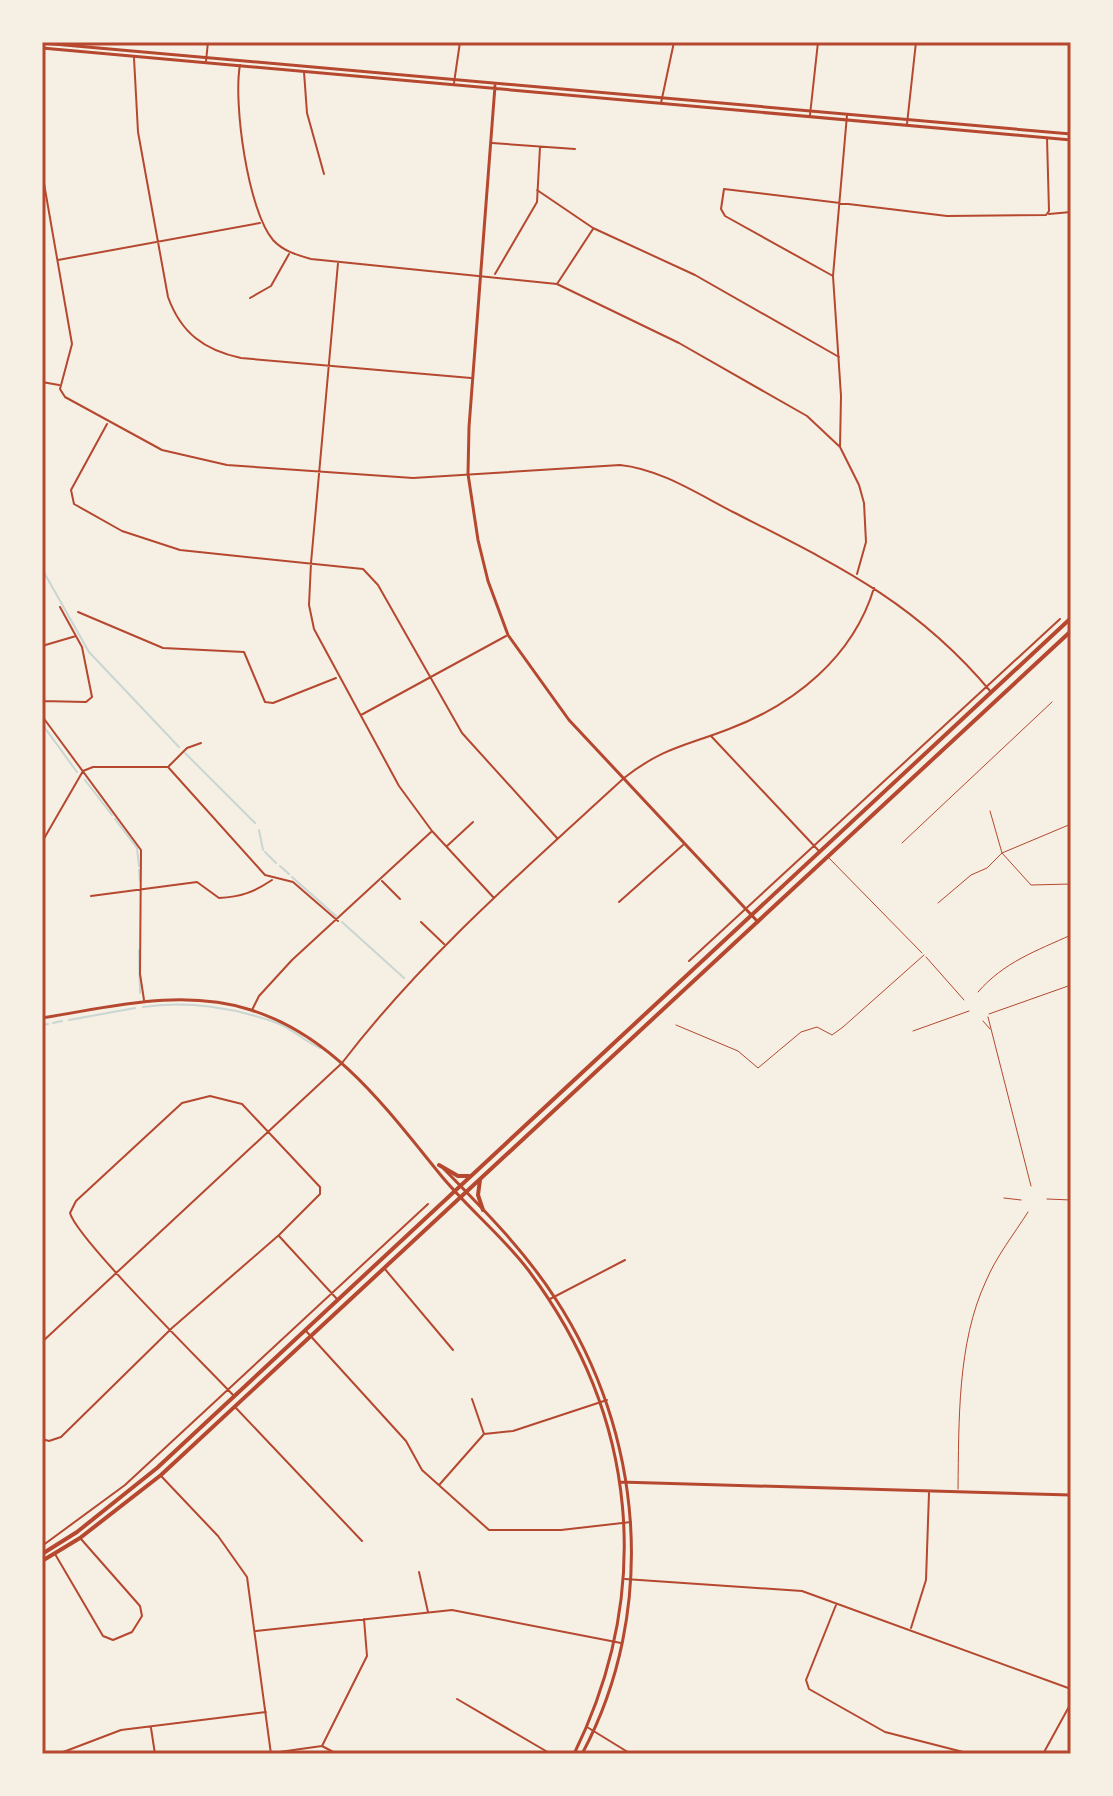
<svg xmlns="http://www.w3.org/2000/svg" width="1113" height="1796" font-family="'Sofia Sans Condensed',sans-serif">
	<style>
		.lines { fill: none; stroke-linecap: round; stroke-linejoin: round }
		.stream { stroke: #c9d6d2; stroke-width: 2 }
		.service { stroke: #b5482f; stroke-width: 1 }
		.minor { stroke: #b5482f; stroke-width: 2 }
		.secondary { stroke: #b5482f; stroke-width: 3 }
		.primary { stroke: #b5482f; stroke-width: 4 }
		.neatline { fill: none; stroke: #b5482f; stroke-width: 3 }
	</style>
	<rect width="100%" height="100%" fill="#f6efe4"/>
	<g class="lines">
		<path class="stream" d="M 42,569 L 89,652 L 179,747
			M 42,724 L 77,772
			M 185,753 L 255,823
			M 85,780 L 112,815
			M 115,819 L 137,848 L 139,866
			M 259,830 L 263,850
			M 265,852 L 276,863
			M 280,866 L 289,874
			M 139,870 L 140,881
			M 292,877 L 336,916
			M 342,922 L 404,978
			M 139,950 L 140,993
			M 143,1007 C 187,1000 236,1008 277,1023 C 293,1029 305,1042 320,1048
			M 69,1020 L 135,1008
			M 53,1023 L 62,1021
			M 42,1025 L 48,1024"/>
		<path class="service" d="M 990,811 L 1002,853 L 1031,885 L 1071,884
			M 902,843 L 1052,702
			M 828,857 L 922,953
			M 938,903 L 971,875 L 987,868 L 1002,853 L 1071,824
			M 926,957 L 964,1000
			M 978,992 C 1004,962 1036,951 1071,935
			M 989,1014 L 1071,985
			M 988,1017 L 1031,1186
			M 983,1021 L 990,1029
			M 676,1025 L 738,1051 L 758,1068 L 801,1032 L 817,1027 L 832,1035 L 843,1027 L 924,955
			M 913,1031 L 969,1011
			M 1004,1198 L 1021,1200
			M 1047,1199 L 1071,1200
			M 958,1489 C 959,1422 957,1343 986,1281 C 996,1257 1014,1234 1028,1212"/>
		<path class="minor" d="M 134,58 L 138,132 L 168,297 C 181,333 204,350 241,358 L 471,378
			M 206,61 L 208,42
			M 240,65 C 233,103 248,211 273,240 C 283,251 297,255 311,259 L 557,284 L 679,343 L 807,416 L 840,447 L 859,485 L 864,503 L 866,542 L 857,574
			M 304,72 L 307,113 L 324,174
			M 454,83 L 460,42
			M 661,103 L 674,42
			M 810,115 L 818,42
			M 907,124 L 916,42
			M 492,143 L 575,149
			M 42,172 L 72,344 L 60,389 L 65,397 L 162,450 L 227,465 L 413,478 L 620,465 C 660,469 698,494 733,512 C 835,564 915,601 991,692
			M 537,190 L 593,228 L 695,275 L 839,357
			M 1049,214 L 1071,212
			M 58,260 L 260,223
			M 338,263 L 311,563 L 309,605 L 314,629 L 399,786 L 432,831 L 494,898
			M 495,274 L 537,202 L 540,147
			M 833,276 L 725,216 L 721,209 L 724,189 L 947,216 L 1046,215 L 1049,211 L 1047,138
			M 557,284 L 593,229
			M 250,298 L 271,286 L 289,254
			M 42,382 L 59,385
			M 107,424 L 71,490 L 74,504 L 122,531 L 180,550 L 363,569 L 378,585 L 462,733 L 557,838
			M 840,447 L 841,396 L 833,276 L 847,115
			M 78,612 L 163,648 L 244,652 L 265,702 L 273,703 L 336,678
			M 42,646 L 76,636
			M 42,688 L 42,715
			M 42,701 L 86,702 L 92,697 L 82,647 L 60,607
			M 361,715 L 506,636
			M 42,716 L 141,850 L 140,974 L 144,1000
			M 711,736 L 819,851
			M 169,766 L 187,748 L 201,743
			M 42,842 L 83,771 L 93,767 L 168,767 L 265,875 L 293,882 L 338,921
			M 447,846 L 473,822
			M 382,881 L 400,899
			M 91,896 L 197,882 L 219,898 C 241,897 254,892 272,880
			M 619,902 L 683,845
			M 421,922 L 444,944
			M 689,961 L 1060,619
			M 252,1010 L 259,996 L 292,960 L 431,832
			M 279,1236 L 337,1299
			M 384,1268 L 453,1350
			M 550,1299 L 625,1260
			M 306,1331 L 406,1441 L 422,1470 L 489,1530 L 561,1530 L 631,1522
			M 42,1342 L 342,1063 C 423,957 525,869 624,778 C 662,748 685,746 729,729 C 795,704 853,657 874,588
			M 472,1399 L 484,1434
			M 235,1407 L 362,1541
			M 42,1439 L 49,1441 L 61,1437 L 172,1328 L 279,1235 L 320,1194 L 320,1187 L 242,1104 L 210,1096 L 182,1103 L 76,1201 L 70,1213 C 77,1239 206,1366 234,1396
			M 162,1477 L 218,1536 L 247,1577 L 271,1754
			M 440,1484 L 484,1434 L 513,1431 L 607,1400
			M 42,1546 L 125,1485 L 428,1204
			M 55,1554 L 103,1636 L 113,1640 L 132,1632 L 142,1616 L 140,1606 L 81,1539
			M 419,1572 L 428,1612
			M 625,1579 L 802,1591 L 1071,1689
			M 836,1605 L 806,1680 L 809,1689 L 885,1732 L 971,1754
			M 911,1628 L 926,1580 L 929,1493
			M 256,1631 L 452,1610 L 621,1643
			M 457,1699 L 551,1754
			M 587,1727 L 631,1754
			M 151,1728 L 155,1754
			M 322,1746 L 367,1656 L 364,1619
			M 272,1753 L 322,1746 L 337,1754
			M 58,1754 L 121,1730 L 266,1712
			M 1043,1754 L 1071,1703"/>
		<path class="secondary" d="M 42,43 L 1071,134
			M 42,48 L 1071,140
			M 495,86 L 469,427 L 468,474 L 478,540 L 488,581 L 508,635 L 569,720 L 758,922
			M 42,1018 C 111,1007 182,988 251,1010 C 334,1036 386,1108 439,1173 C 467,1208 502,1235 529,1271 C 638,1417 654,1590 574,1754
			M 444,1169 C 484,1210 524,1250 555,1298 C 643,1432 659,1610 582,1754
			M 620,1482 L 1071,1495"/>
		<path class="primary" d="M 439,1165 L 458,1176 L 469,1176
			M 480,1180 L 478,1195 L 483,1210
			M 42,1554 L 77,1532 L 157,1468 L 1071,618
			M 42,1561 L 80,1538 L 161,1475 L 1071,631"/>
	</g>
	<rect width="1113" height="1796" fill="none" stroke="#f6efe4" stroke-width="88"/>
	<rect x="44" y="44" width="1025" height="1708" class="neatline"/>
</svg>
